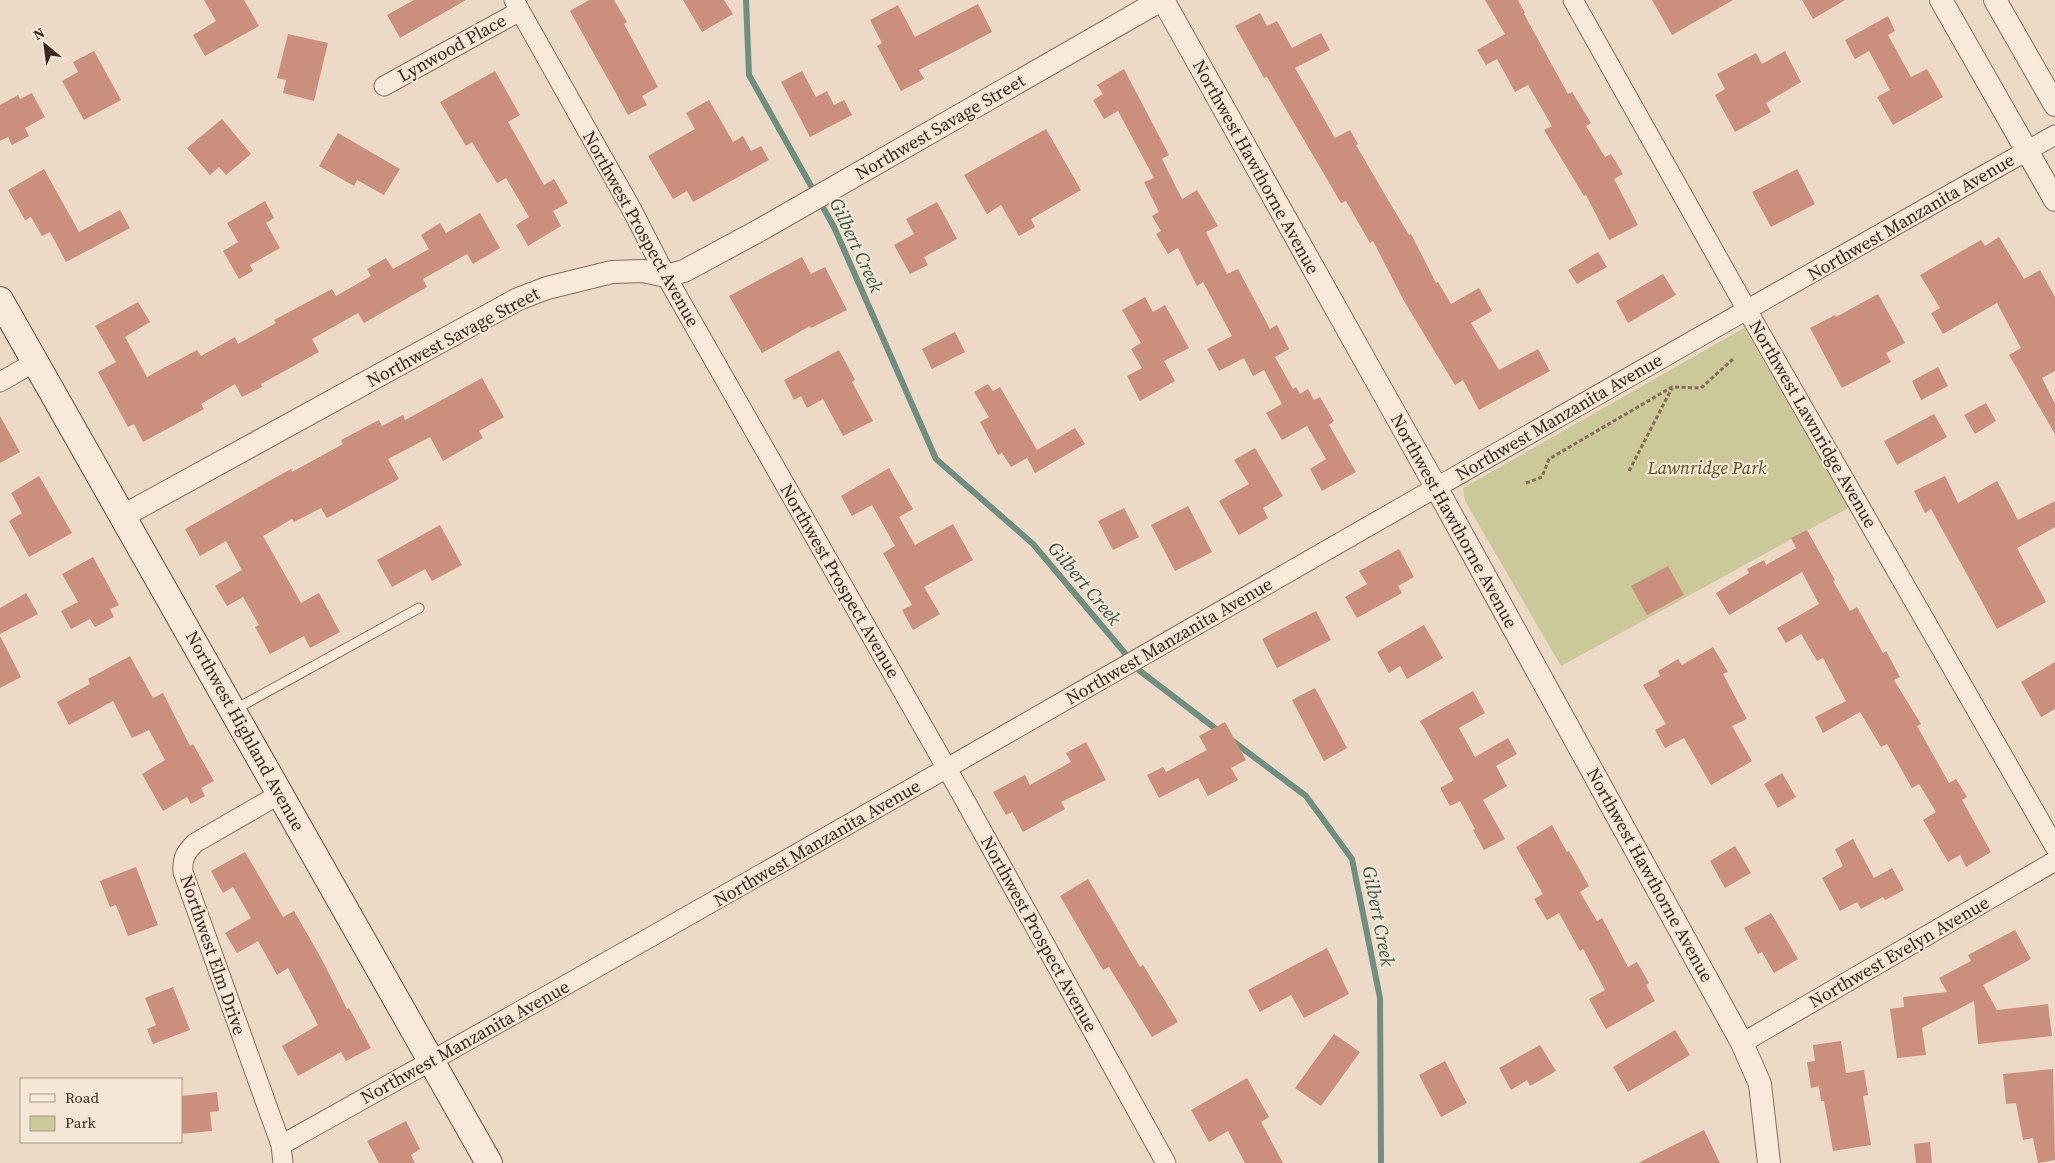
<svg xmlns="http://www.w3.org/2000/svg" width="2055" height="1163" font-family="'Source Serif 4',serif">
	<style>
		.green { fill: #cbc89a }
		.lines { fill: none; stroke-linecap: round; stroke-linejoin: round }
		.stream { stroke: #6e8f81; stroke-width: 6 }
		.building { fill: #ca8f7d }
		.service-casing { stroke: #886b5c; stroke-width: 11 }
		.minor-casing { stroke: #886b5c; stroke-width: 21 }
		.tertiary-casing { stroke: #886b5c; stroke-width: 24 }
		.secondary-casing { stroke: #6a4d3f; stroke-width: 28 }
		.path { stroke: #886b5c; stroke-width: 3; stroke-dasharray: 4 2.5; stroke-linecap: butt }
		.service { stroke: #f8e9d9; stroke-width: 9 }
		.minor { stroke: #f8e9d9; stroke-width: 19 }
		.tertiary { stroke: #f8e9d9; stroke-width: 22 }
		.secondary { stroke: #f8e9d9; stroke-width: 26 }
		.labels { text-anchor: middle; stroke-width: 4.5; stroke-linejoin: round; paint-order: stroke }
		.street-label { font-size: 18px; fill: #39271f; stroke: #f5e6d5 }
		.park-label { font-size: 18px; font-style: italic; fill: #515426; stroke: #f5e6d5 }
		.water-label { font-size: 19px; font-style: italic; fill: #2f584e; stroke: #f5e6d5 }
	</style>
	<rect width="100%" height="100%" fill="#eddac6"/>
	<path class="green" d="M 1744,328 L 1850,507 L 1561,666 L 1465,501 L 1463,488 Z"/>
	<g class="lines">
		<path class="stream" d="M 746,0 L 749,75 L 834,227 L 936,459 L 1033,544 L 1140,671 L 1220,732
			M 1230,739 L 1306,796 L 1352,859 L 1380,998 L 1381,1163"/>
	</g>
	<path class="building" d="M 204,0 L 244,0 L 259,26 L 205,56 L 193,35 L 216,21 Z
		M 414,0 L 466,0 L 400,38 L 387,15 Z
		M 589,0 L 614,0 L 627,22 L 624,24 L 658,87 L 642,96 L 647,105 L 628,115 L 570,11 Z
		M 683,0 L 724,0 L 733,14 L 702,32 Z
		M 1485,0 L 1518,0 L 1525,13 L 1524,14 L 1568,94 L 1572,92 L 1591,123 L 1586,126 L 1605,157 L 1611,154 L 1623,174 L 1614,179 L 1638,225 L 1609,240 L 1586,195 L 1584,196 L 1544,130 L 1552,126 L 1528,85 L 1515,92 L 1497,59 L 1486,65 L 1477,50 L 1505,34 Z
		M 1652,0 L 1733,0 L 1672,35 Z
		M 1802,0 L 1845,0 L 1813,19 Z
		M 978,4 L 992,32 L 919,70 L 924,79 L 901,91 L 877,46 L 882,43 L 870,20 L 898,5 L 915,37 Z
		M 1260,13 L 1267,26 L 1277,21 L 1292,48 L 1321,33 L 1330,50 L 1295,68 L 1335,138 L 1350,130 L 1358,144 L 1356,145 L 1384,193 L 1409,235 L 1411,234 L 1436,283 L 1438,282 L 1451,304 L 1479,288 L 1492,311 L 1471,323 L 1499,370 L 1538,349 L 1550,371 L 1479,410 L 1463,380 L 1455,385 L 1404,301 L 1373,241 L 1370,243 L 1346,201 L 1341,203 L 1267,77 L 1264,78 L 1235,26 Z
		M 1888,16 L 1895,31 L 1888,35 L 1911,77 L 1927,69 L 1943,97 L 1893,125 L 1877,97 L 1890,90 L 1869,51 L 1855,59 L 1845,40 Z
		M 288,34 L 328,43 L 314,101 L 283,93 L 286,80 L 277,78 Z
		M 94,51 L 121,100 L 84,120 L 62,81 L 78,72 L 73,62 Z
		M 1785,51 L 1801,82 L 1766,103 L 1771,112 L 1735,132 L 1715,95 L 1725,89 L 1717,74 L 1756,53 L 1762,64 Z
		M 1124,69 L 1169,155 L 1162,159 L 1182,199 L 1197,190 L 1218,226 L 1206,232 L 1227,274 L 1238,269 L 1270,329 L 1277,325 L 1289,349 L 1275,357 L 1293,389 L 1296,387 L 1300,394 L 1308,389 L 1314,400 L 1320,397 L 1334,421 L 1329,425 L 1356,472 L 1322,491 L 1310,469 L 1326,459 L 1307,426 L 1282,440 L 1266,413 L 1282,404 L 1264,370 L 1253,376 L 1244,358 L 1219,371 L 1207,349 L 1232,336 L 1203,282 L 1197,286 L 1178,248 L 1168,254 L 1156,234 L 1161,231 L 1152,216 L 1159,212 L 1144,182 L 1154,178 L 1118,111 L 1104,119 L 1093,100 L 1103,94 L 1097,85 Z
		M 495,71 L 520,115 L 508,122 L 544,185 L 554,179 L 568,203 L 553,211 L 561,226 L 528,246 L 516,225 L 529,217 L 506,178 L 497,183 L 472,142 L 466,146 L 440,102 Z
		M 802,71 L 816,97 L 827,91 L 834,105 L 844,100 L 852,115 L 810,137 L 781,82 Z
		M 32,93 L 45,117 L 25,128 L 29,136 L 12,145 L 8,137 L 0,141 L 0,105 L 18,95 L 20,99 Z
		M 709,100 L 733,142 L 743,136 L 751,151 L 761,146 L 769,160 L 693,202 L 687,191 L 673,199 L 648,156 L 695,129 L 686,113 Z
		M 222,119 L 251,154 L 226,175 L 219,167 L 210,175 L 187,148 Z
		M 1046,129 L 1081,190 L 1031,219 L 1035,227 L 1019,236 L 1001,205 L 987,214 L 964,175 Z
		M 338,133 L 400,169 L 384,195 L 357,180 L 354,186 L 319,166 Z
		M 44,169 L 79,232 L 120,210 L 130,228 L 66,262 L 50,232 L 42,236 L 31,217 L 25,220 L 8,190 Z
		M 1797,169 L 1815,204 L 1771,227 L 1752,192 Z
		M 265,201 L 274,218 L 266,223 L 280,248 L 250,265 L 253,271 L 239,279 L 223,251 L 238,242 L 227,223 Z
		M 937,202 L 957,239 L 924,257 L 928,265 L 910,274 L 894,245 L 914,234 L 906,219 Z
		M 480,213 L 500,248 L 473,264 L 467,254 L 423,279 L 427,287 L 364,323 L 358,313 L 312,339 L 319,352 L 261,384 L 262,387 L 242,397 L 235,384 L 201,404 L 204,409 L 143,442 L 134,424 L 128,427 L 98,372 L 116,362 L 95,326 L 138,302 L 150,322 L 125,337 L 147,377 L 197,350 L 201,356 L 235,337 L 238,344 L 276,323 L 274,320 L 332,289 L 336,296 L 371,276 L 367,269 L 386,258 L 393,269 L 429,249 L 421,235 L 440,223 L 446,233 Z
		M 1999,237 L 2024,279 L 2040,270 L 2055,297 L 2055,371 L 2042,378 L 2055,404 L 2055,434 L 2009,355 L 2021,348 L 1997,303 L 1943,334 L 1931,313 L 1940,308 L 1920,275 L 1981,240 L 1985,246 Z
		M 1598,252 L 1607,267 L 1577,284 L 1568,270 Z
		M 802,257 L 811,274 L 825,267 L 847,310 L 811,328 L 810,326 L 762,353 L 729,296 Z
		M 1663,274 L 1676,295 L 1628,323 L 1616,301 Z
		M 1878,294 L 1905,343 L 1886,353 L 1891,362 L 1842,388 L 1810,328 L 1835,315 L 1836,317 Z
		M 1145,297 L 1153,312 L 1165,305 L 1189,348 L 1164,361 L 1175,381 L 1140,401 L 1127,376 L 1142,368 L 1131,349 L 1141,343 L 1122,310 Z
		M 955,332 L 965,352 L 932,369 L 922,349 Z
		M 839,350 L 855,380 L 852,382 L 873,421 L 843,436 L 823,399 L 807,408 L 801,396 L 794,400 L 784,380 Z
		M 1938,367 L 1948,386 L 1921,400 L 1912,381 Z
		M 482,378 L 504,417 L 479,431 L 483,438 L 443,461 L 430,437 L 388,459 L 399,479 L 327,518 L 321,508 L 294,522 L 292,519 L 263,536 L 301,603 L 319,593 L 340,632 L 310,648 L 304,636 L 270,654 L 255,627 L 259,625 L 243,597 L 227,606 L 215,586 L 242,570 L 226,541 L 200,556 L 185,529 L 271,480 L 291,469 L 292,472 L 343,444 L 341,440 L 379,420 L 382,426 L 403,415 L 405,420 Z
		M 988,384 L 993,391 L 1000,387 L 1037,450 L 1075,428 L 1085,444 L 1035,473 L 1027,458 L 1011,467 L 1002,453 L 998,455 L 980,422 L 989,417 L 974,392 Z
		M 1986,403 L 1996,421 L 1975,434 L 1964,415 Z
		M 1934,414 L 1947,437 L 1897,465 L 1884,441 Z
		M 0,416 L 20,452 L 0,463 Z
		M 1255,448 L 1283,496 L 1263,508 L 1268,518 L 1239,535 L 1219,501 L 1249,484 L 1234,460 Z
		M 889,468 L 913,509 L 899,517 L 915,545 L 953,524 L 973,560 L 924,587 L 940,614 L 913,630 L 902,610 L 912,605 L 883,553 L 895,546 L 872,505 L 852,516 L 841,496 Z
		M 39,476 L 72,533 L 29,557 L 9,521 L 22,513 L 11,493 Z
		M 1945,476 L 1958,503 L 1997,481 L 2018,520 L 2055,501 L 2055,527 L 2017,548 L 2046,602 L 1997,629 L 1931,509 L 1925,513 L 1914,491 Z
		M 1188,506 L 1212,552 L 1175,571 L 1151,525 Z
		M 1124,508 L 1139,537 L 1113,550 L 1098,521 Z
		M 440,525 L 462,565 L 432,581 L 425,569 L 392,587 L 377,560 Z
		M 1807,530 L 1835,580 L 1833,581 L 1850,611 L 1857,607 L 1883,653 L 1886,651 L 1900,677 L 1894,680 L 1921,724 L 1917,726 L 1949,783 L 1956,779 L 1967,797 L 1962,800 L 1991,852 L 1966,867 L 1960,855 L 1948,862 L 1923,820 L 1936,812 L 1919,784 L 1912,788 L 1887,744 L 1881,747 L 1860,712 L 1823,733 L 1815,717 L 1846,701 L 1823,658 L 1817,661 L 1801,634 L 1786,643 L 1777,628 L 1819,604 L 1802,572 L 1729,615 L 1716,593 L 1749,573 L 1747,569 L 1764,560 L 1766,565 L 1796,548 L 1791,538 Z
		M 1399,549 L 1414,577 L 1398,586 L 1402,593 L 1357,618 L 1345,597 L 1367,584 L 1359,571 Z
		M 93,557 L 119,605 L 110,609 L 114,617 L 95,627 L 90,619 L 71,629 L 61,611 L 78,602 L 62,574 Z
		M 1668,566 L 1684,595 L 1647,615 L 1631,586 Z
		M 26,593 L 38,614 L 0,634 L 0,608 Z
		M 1316,611 L 1331,640 L 1277,668 L 1262,639 Z
		M 1424,625 L 1443,658 L 1407,679 L 1400,666 L 1389,673 L 1377,652 Z
		M 0,636 L 21,677 L 0,688 Z
		M 1713,647 L 1728,672 L 1723,674 L 1747,719 L 1732,726 L 1752,761 L 1711,785 L 1684,738 L 1665,748 L 1655,730 L 1666,724 L 1643,685 L 1660,676 L 1658,671 L 1678,659 L 1682,665 Z
		M 130,656 L 153,698 L 163,693 L 190,746 L 193,744 L 214,781 L 201,788 L 205,796 L 191,804 L 187,797 L 163,811 L 142,774 L 165,760 L 149,730 L 132,738 L 113,701 L 69,725 L 57,702 L 90,684 L 88,679 Z
		M 2055,662 L 2055,709 L 2041,717 L 2021,682 Z
		M 1315,688 L 1347,748 L 1324,761 L 1292,700 Z
		M 1473,691 L 1485,713 L 1459,728 L 1475,757 L 1508,738 L 1517,754 L 1496,766 L 1507,786 L 1483,800 L 1505,839 L 1484,850 L 1473,830 L 1475,829 L 1460,801 L 1450,806 L 1440,788 L 1454,780 L 1420,721 Z
		M 1225,722 L 1246,760 L 1231,768 L 1238,780 L 1208,796 L 1198,778 L 1159,798 L 1147,775 L 1163,767 L 1166,772 L 1207,750 L 1199,736 Z
		M 1086,742 L 1106,780 L 1061,802 L 1065,809 L 1023,832 L 1012,812 L 1006,815 L 993,792 L 1025,775 L 1030,785 L 1071,762 L 1066,753 Z
		M 1782,773 L 1796,797 L 1778,808 L 1764,784 Z
		M 1552,825 L 1567,852 L 1569,851 L 1589,886 L 1580,892 L 1597,921 L 1602,918 L 1628,967 L 1637,962 L 1649,983 L 1646,985 L 1655,1001 L 1606,1029 L 1589,999 L 1605,990 L 1583,949 L 1580,951 L 1559,913 L 1547,920 L 1534,899 L 1543,894 L 1516,847 Z
		M 1853,839 L 1874,878 L 1892,868 L 1904,890 L 1885,900 L 1883,897 L 1861,909 L 1857,902 L 1840,911 L 1822,878 L 1843,866 L 1835,849 Z
		M 1735,846 L 1751,873 L 1725,888 L 1710,861 Z
		M 245,852 L 283,917 L 294,911 L 320,956 L 347,1009 L 349,1008 L 371,1048 L 346,1061 L 341,1052 L 298,1076 L 282,1046 L 318,1025 L 288,968 L 277,975 L 258,941 L 237,953 L 225,933 L 251,918 L 233,887 L 223,893 L 211,871 Z
		M 136,867 L 158,925 L 128,936 L 116,905 L 110,907 L 100,881 Z
		M 1088,879 L 1140,967 L 1143,965 L 1178,1022 L 1152,1037 L 1109,967 L 1103,970 L 1060,896 Z
		M 1771,913 L 1798,959 L 1774,973 L 1762,952 L 1758,954 L 1744,928 Z
		M 2015,930 L 2031,959 L 1983,985 L 1997,1010 L 2048,1004 L 2052,1036 L 1978,1044 L 1974,1001 L 1922,1028 L 1926,1055 L 1897,1058 L 1890,1009 L 1904,1007 L 1903,997 L 1947,992 L 1939,978 L 1971,961 L 1968,955 Z
		M 1327,948 L 1349,994 L 1304,1018 L 1291,995 L 1260,1012 L 1248,990 Z
		M 173,987 L 190,1030 L 153,1044 L 147,1029 L 156,1025 L 145,998 Z
		M 1675,1030 L 1690,1055 L 1628,1092 L 1613,1067 Z
		M 1334,1034 L 1360,1052 L 1321,1106 L 1295,1088 Z
		M 1841,1041 L 1846,1073 L 1864,1070 L 1868,1095 L 1863,1096 L 1871,1145 L 1833,1151 L 1824,1101 L 1821,1101 L 1819,1086 L 1811,1088 L 1807,1062 L 1815,1061 L 1813,1045 Z
		M 1540,1045 L 1556,1071 L 1530,1086 L 1527,1080 L 1511,1090 L 1499,1068 Z
		M 1445,1061 L 1467,1103 L 1441,1117 L 1419,1075 Z
		M 2053,1069 L 2055,1160 L 2038,1163 L 2033,1138 L 2023,1140 L 2016,1103 L 2006,1104 L 2003,1074 Z
		M 1247,1078 L 1269,1117 L 1261,1122 L 1283,1163 L 1245,1163 L 1228,1131 L 1209,1142 L 1191,1110 Z
		M 217,1092 L 219,1111 L 210,1112 L 212,1131 L 181,1134 L 181,1096 Z
		M 406,1121 L 420,1149 L 411,1155 L 415,1163 L 379,1163 L 367,1141 Z
		M 1704,1130 L 1720,1163 L 1638,1163 Z
		M 1930,1142 L 1932,1163 L 1916,1163 L 1914,1144 Z"/>
	<g class="lines">
		<defs>
			<path id="service" d="M 234,710 L 419,608"/>
			<path id="minor" d="M 514,0 L 632,210 L 666,276 L 962,795 L 1166,1163
				M 1573,0 L 1747,310 L 2055,847
				M 384,86 L 520,11
				M 0,382 L 35,362
				M 280,794 L 195,843 C 186,852 182,858 183,872 L 281,1145 L 283,1163
				M 1742,1043 L 2055,861
				M 281,1145 C 875,814 1462,469 2055,135"/>
			<path id="tertiary" d="M 1163,0 L 1436,487 L 1742,1043 L 1760,1084 L 1769,1163
				M 1941,0 L 2055,200
				M 1995,0 L 2055,105
				M 123,516 L 518,299 L 547,288 L 612,272 L 643,271 L 666,276 L 684,271 L 760,230 L 1161,0"/>
			<path id="secondary" d="M 0,300 L 489,1163"/>
		</defs>
		<use href="#service" class="service-casing"/>
		<use href="#minor" class="minor-casing"/>
		<use href="#tertiary" class="tertiary-casing"/>
		<use href="#secondary" class="secondary-casing"/>
		<path class="path" d="M 1629,471 L 1672,388
			M 1526,483 L 1542,477 L 1549,459 L 1672,387 L 1701,388 L 1733,359"/>
		<use href="#service" class="service"/>
		<use href="#minor" class="minor"/>
		<use href="#tertiary" class="tertiary"/>
		<use href="#secondary" class="secondary"/>
	</g>
	<g class="labels">
		<g class="street-label">
			<text transform="translate(452 48) rotate(-29)" y="6">Lynwood Place</text>
			<text transform="translate(940 127) rotate(-30)" y="6">Northwest Savage Street</text>
			<text transform="translate(1256 167) rotate(61)" y="6">Northwest Hawthorne Avenue</text>
			<text transform="translate(1911 217) rotate(-30)" y="6">Northwest Manzanita Avenue</text>
			<text transform="translate(641 229) rotate(61)" y="6">Northwest Prospect Avenue</text>
			<text transform="translate(453 337) rotate(-28)" y="6">Northwest Savage Street</text>
			<text transform="translate(1559 417) rotate(-30)" y="6">Northwest Manzanita Avenue</text>
			<text transform="translate(1813 424) rotate(60)" y="6">Northwest Lawnridge Avenue</text>
			<text transform="translate(1454 521) rotate(61)" y="6">Northwest Hawthorne Avenue</text>
			<text transform="translate(840 581) rotate(60)" y="6">Northwest Prospect Avenue</text>
			<text transform="translate(1169 641) rotate(-30)" y="6">Northwest Manzanita Avenue</text>
			<text transform="translate(245 731) rotate(61)" y="6">Northwest Highland Avenue</text>
			<text transform="translate(817 843) rotate(-30)" y="6">Northwest Manzanita Avenue</text>
			<text transform="translate(1650 875) rotate(61)" y="6">Northwest Hawthorne Avenue</text>
			<text transform="translate(1039 934) rotate(61)" y="6">Northwest Prospect Avenue</text>
			<text transform="translate(1899 952) rotate(-30)" y="6">Northwest Evelyn Avenue</text>
			<text transform="translate(213 955) rotate(71)" y="6">Northwest Elm Drive</text>
			<text transform="translate(465 1042) rotate(-29)" y="6">Northwest Manzanita Avenue</text>
		</g>
		<g class="park-label">
			<text x="1707" y="474">Lawnridge Park</text>
		</g>
		<g class="water-label">
			<text transform="translate(857 245) rotate(65)" y="7">Gilbert Creek</text>
			<text transform="translate(1085 583) rotate(50)" y="7">Gilbert Creek</text>
			<text transform="translate(1379 916) rotate(79)" y="7">Gilbert Creek</text>
		</g>
	</g>
	<rect x="20" y="1078" width="162" height="65" fill="#f5e6d5" stroke="#aa9a8c"/>
	<rect x="30" y="1094" width="25" height="8" fill="#f8e9d9" stroke="#aa9a8c"/>
	<text x="65" y="1103" font-size="15" fill="#39271f">Road</text>
	<rect x="30" y="1116" width="25" height="15" fill="#cbc89a" stroke="#aa9a8c"/>
	<text x="65" y="1128" font-size="15" fill="#39271f">Park</text>
	<g transform="translate(45 45) rotate(331)" stroke="#f5e6d5" stroke-width="4" paint-order="stroke">
	<path d="M0-4L9 19L0 12L-9 19Z" fill="#39271f"/>
	<text y="-8" font-size="14" font-weight="bold" text-anchor="middle" fill="#39271f">N</text>
	</g>
</svg>
